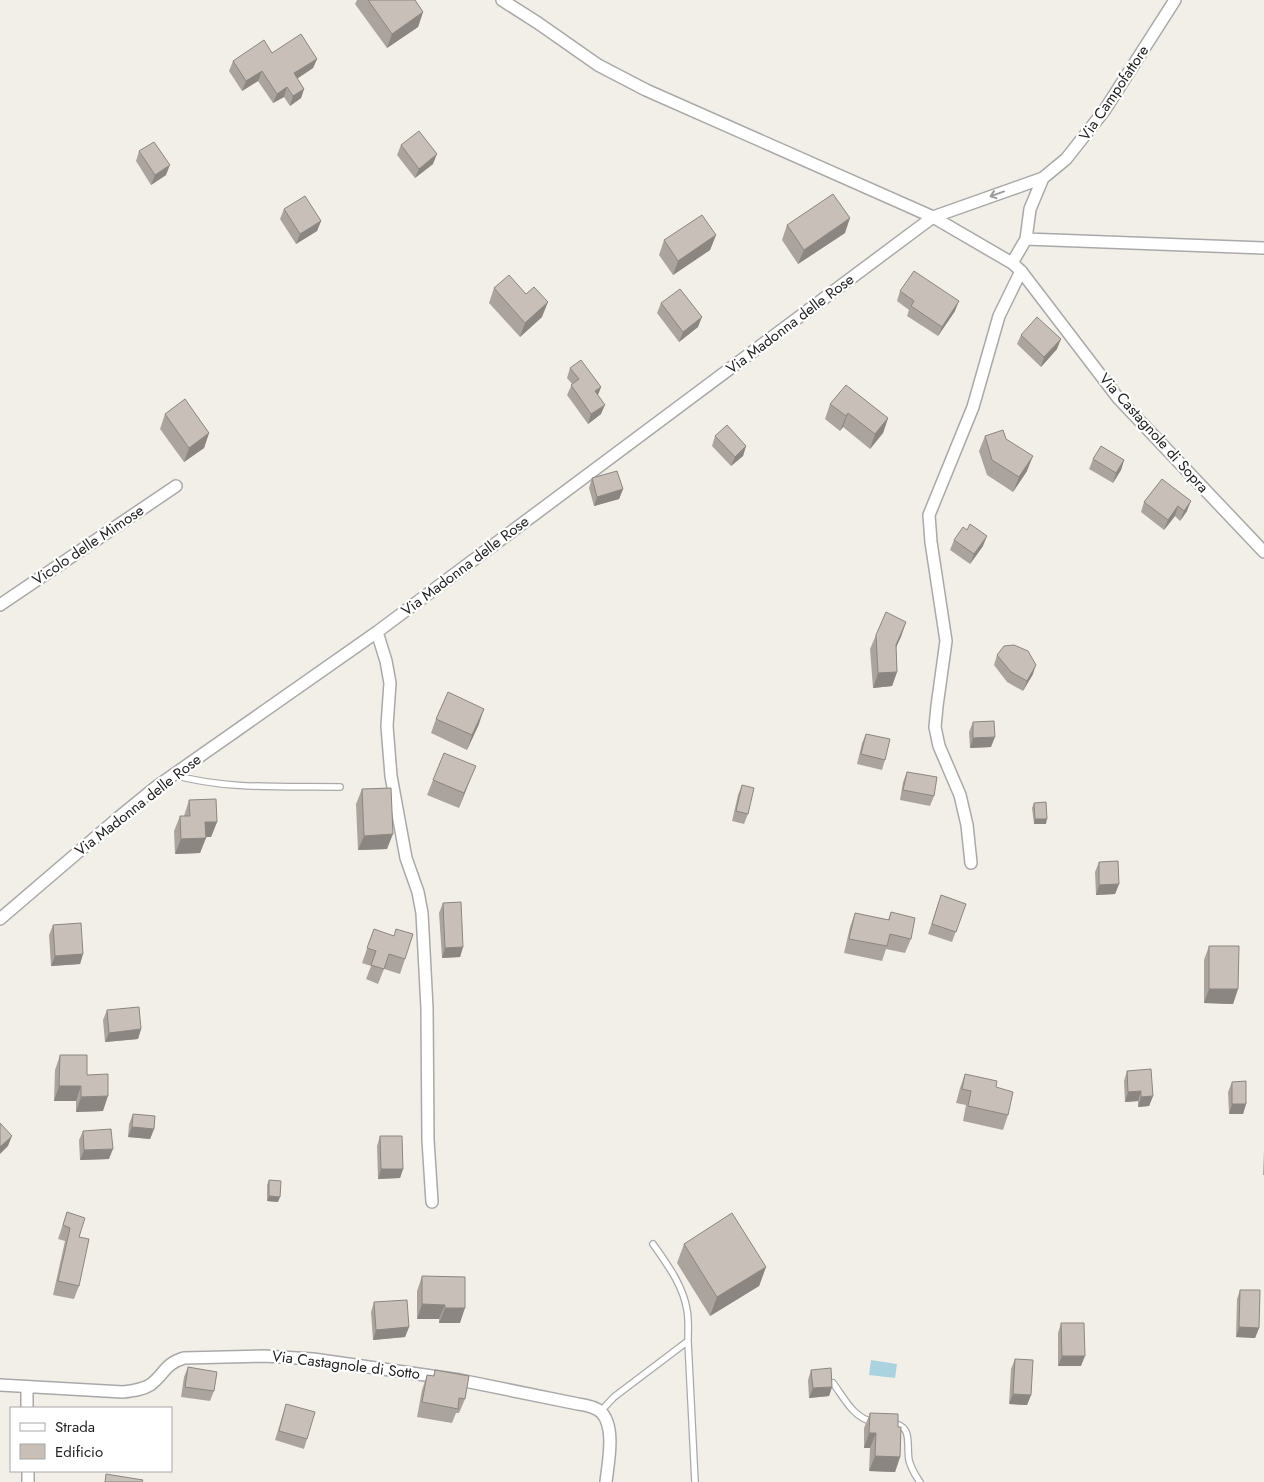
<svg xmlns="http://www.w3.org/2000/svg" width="1264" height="1482" font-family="Jost,sans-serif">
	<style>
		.water { fill: #aad3df }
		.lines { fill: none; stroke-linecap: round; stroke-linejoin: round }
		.lane-casing { stroke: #a9a9a9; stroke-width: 8 }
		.street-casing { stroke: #a9a9a9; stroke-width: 14 }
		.lane { stroke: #fff; stroke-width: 5.5 }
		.street { stroke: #fff; stroke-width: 11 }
		.wall { fill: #aba49e }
		.shaded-wall { fill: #8b8681 }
		.building { fill: #c7bfb8; stroke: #8b8681 }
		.oneway { stroke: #9c9c9c }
		.labels { text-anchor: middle; stroke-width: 4.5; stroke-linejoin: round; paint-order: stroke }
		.street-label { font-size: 15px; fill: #222; stroke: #fff }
	</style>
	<rect width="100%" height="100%" fill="#f2efe9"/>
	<path class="water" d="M 871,1360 L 897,1364 L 895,1378 L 869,1375 Z"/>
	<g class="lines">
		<defs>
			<path id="lane" d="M 174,775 C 227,790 285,786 340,787
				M 653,1244 C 667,1264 683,1285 687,1310 C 689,1320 688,1331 688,1341
				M 833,1383 C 844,1398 854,1419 874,1422
				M 600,1412 L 614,1397 L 688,1341 L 695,1482
				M 890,1423 C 914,1425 906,1443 909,1460 C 911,1468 915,1475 920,1482"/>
			<path id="street" d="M 502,0 L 538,23 L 598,65 L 646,90 L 933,217 L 1012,263 L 1021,271 L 1118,398 L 1264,552
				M 1026,239 L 1264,248
				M 1012,263 L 1026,239 L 1030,209 L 1043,178
				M 0,605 L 176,486
				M 377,632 L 386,661 L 390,683 L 387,726 L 391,776 L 406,858 L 418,892 L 422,913 L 427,1008 L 428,1140 L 432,1202
				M 971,863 L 967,825 L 960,795 L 939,746 L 935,727 L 937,706 L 946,641 L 931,542 L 929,515 L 973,407 L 999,316 L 1021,271
				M 0,919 L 118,818 L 156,787 L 377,632 L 933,217 L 1043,178 L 1066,159 L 1104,111 L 1175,0
				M 0,1385 L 123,1392 C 133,1391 142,1390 150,1385 C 165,1374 164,1364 184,1358 L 264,1356 L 313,1359 L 460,1380 L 578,1404 C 586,1405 595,1407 601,1412 C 616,1427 608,1463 606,1482
				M 27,1387 L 27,1408
				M 28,1471 L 28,1482"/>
		</defs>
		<use href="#lane" class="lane-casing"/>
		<use href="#street" class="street-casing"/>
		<use href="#lane" class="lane"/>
		<use href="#street" class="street"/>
	</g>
	<path class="wall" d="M 357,0 L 415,0 L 423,12 L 418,27 L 387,48 L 355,4 Z
		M 272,53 L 317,59 L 313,68 L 297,79 L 304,89 L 301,98 L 290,106 L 284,97 L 273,103 L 258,81 L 242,91 L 229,71 L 233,61 Z
		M 401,145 L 433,164 L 415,178 L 397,155 Z
		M 139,151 L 166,175 L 151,185 L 136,161 Z
		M 284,209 L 321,221 L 317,231 L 296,244 L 280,219 Z
		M 787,225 L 845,233 L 798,264 L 782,240 Z
		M 716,235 L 710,250 L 673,275 L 659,255 L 664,240 Z
		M 494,288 L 526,294 L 542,317 L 520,337 L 489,303 Z
		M 900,291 L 955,311 L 938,336 L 907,316 L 909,310 L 897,301 Z
		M 661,303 L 698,327 L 679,342 L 657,313 Z
		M 1021,335 L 1057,349 L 1041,367 L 1017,344 Z
		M 570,368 L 601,387 L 598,395 L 601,414 L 588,424 L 567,395 L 572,384 L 567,378 Z
		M 830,404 L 888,418 L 883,433 L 870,449 L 843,427 L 840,431 L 825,419 Z
		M 165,414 L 209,433 L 204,448 L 184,462 L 160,429 Z
		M 715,436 L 746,446 L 743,456 L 731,466 L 712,446 Z
		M 985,436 L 1006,439 L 1027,471 L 1013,492 L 987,475 L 979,451 Z
		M 1093,459 L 1124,460 L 1121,470 L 1113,483 L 1089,469 Z
		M 592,478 L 623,489 L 619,499 L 594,506 L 589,488 Z
		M 1162,479 L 1187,511 L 1180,521 L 1175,516 L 1164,530 L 1141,512 L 1144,502 Z
		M 954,540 L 983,546 L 970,564 L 950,550 Z
		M 906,622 L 896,648 L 897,672 L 892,686 L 873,688 L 870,649 L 876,635 Z
		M 997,655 L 1033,674 L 1023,691 L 1007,682 L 994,665 Z
		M 436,719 L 479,724 L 467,750 L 431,733 Z
		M 973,722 L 991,747 L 970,748 L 969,732 Z
		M 866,734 L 885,760 L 882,770 L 857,764 L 862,743 Z
		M 907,772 L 934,796 L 930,806 L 900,800 L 903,782 Z
		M 433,780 L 470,780 L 459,808 L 427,795 Z
		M 742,785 L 748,814 L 744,824 L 732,821 L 738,795 Z
		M 362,789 L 387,849 L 358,850 L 356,804 Z
		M 189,800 L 217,822 L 211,837 L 206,837 L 200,853 L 175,854 L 174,831 L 180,816 L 184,816 Z
		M 1034,803 L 1046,824 L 1034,824 L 1032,808 Z
		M 1099,862 L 1119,884 L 1115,894 L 1096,895 L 1095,872 Z
		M 941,895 L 966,904 L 952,942 L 928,934 Z
		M 443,903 L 463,947 L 460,957 L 442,958 L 439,913 Z
		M 891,912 L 911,939 L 905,953 L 886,949 L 882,961 L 844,953 L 850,927 L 855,913 L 888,920 Z
		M 53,925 L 83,954 L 80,964 L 51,966 L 49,935 Z
		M 374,929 L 405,959 L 400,974 L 384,969 L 378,984 L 366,979 L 371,966 L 362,963 Z
		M 1209,946 L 1238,989 L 1233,1004 L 1204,1003 L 1204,960 Z
		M 107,1010 L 141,1029 L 138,1039 L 105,1042 L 103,1020 Z
		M 60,1055 L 87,1075 L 103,1111 L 76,1112 L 76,1101 L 54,1101 L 55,1070 Z
		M 1127,1071 L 1153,1096 L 1149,1106 L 1138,1107 L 1138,1101 L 1125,1102 L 1124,1081 Z
		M 965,1074 L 996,1087 L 1008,1115 L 1003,1130 L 963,1121 L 966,1105 L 956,1103 L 960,1088 Z
		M 1232,1082 L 1246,1104 L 1243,1114 L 1229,1114 L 1228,1092 Z
		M 133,1114 L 154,1129 L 150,1139 L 128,1137 L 129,1124 Z
		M 83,1131 L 109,1159 L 80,1160 L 79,1140 Z
		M 380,1136 L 403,1169 L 400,1178 L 378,1179 L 377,1146 Z
		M 1264,1149 L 1264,1175 L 1263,1175 Z
		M 269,1180 L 278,1202 L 267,1201 L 267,1185 Z
		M 67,1212 L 79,1237 L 79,1286 L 74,1299 L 53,1295 L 65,1241 L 58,1239 Z
		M 684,1244 L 766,1267 L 759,1286 L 710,1316 L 677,1263 Z
		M 422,1276 L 460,1323 L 439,1323 L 439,1319 L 417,1319 L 417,1291 Z
		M 1240,1290 L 1259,1328 L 1255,1338 L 1236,1337 L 1237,1299 Z
		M 374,1302 L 409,1327 L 405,1337 L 373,1340 L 371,1312 Z
		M 1061,1323 L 1081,1366 L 1058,1366 L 1058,1333 Z
		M 1015,1359 L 1031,1395 L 1027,1405 L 1009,1404 L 1011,1369 Z
		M 188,1367 L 214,1391 L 210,1401 L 181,1397 L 184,1377 Z
		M 435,1370 L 465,1399 L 459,1413 L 456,1413 L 452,1423 L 417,1417 L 422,1390 L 427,1375 L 433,1376 Z
		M 811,1370 L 832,1387 L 829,1396 L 809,1398 L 808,1380 Z
		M 286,1404 L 307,1439 L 304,1449 L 275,1440 Z
		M 870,1413 L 900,1457 L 895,1472 L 869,1471 L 870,1448 L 864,1448 L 864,1428 Z"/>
	<path class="shaded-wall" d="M 423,12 L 418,27 L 387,48 L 392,34 Z
		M 317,59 L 313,68 L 290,83 L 294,73 Z
		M 262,71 L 258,81 L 242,91 L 246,81 Z
		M 287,87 L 284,97 L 273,103 L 277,94 Z
		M 304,89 L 301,98 L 290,106 L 293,96 Z
		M 437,154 L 433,164 L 415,178 L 419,169 Z
		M 170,165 L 166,175 L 151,185 L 155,175 Z
		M 850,218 L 845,233 L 798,264 L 804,250 Z
		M 321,221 L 317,231 L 296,244 L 300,234 Z
		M 716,235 L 710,250 L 673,275 L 678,261 Z
		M 959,301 L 955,311 L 938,336 L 942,327 Z
		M 548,302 L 542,317 L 520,337 L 525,323 Z
		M 702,317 L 698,327 L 679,342 L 683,332 Z
		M 1061,339 L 1057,349 L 1041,367 L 1044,357 Z
		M 601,387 L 597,397 L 595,391 Z
		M 605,405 L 601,414 L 588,424 L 591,414 Z
		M 848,413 L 843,427 L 840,431 L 846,416 Z
		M 888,418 L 883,433 L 870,449 L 875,434 Z
		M 209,433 L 204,448 L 184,462 L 189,448 Z
		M 746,446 L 743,456 L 731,466 L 735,457 Z
		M 1033,456 L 1027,471 L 1013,492 L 1019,477 Z
		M 1124,460 L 1121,470 L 1113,483 L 1116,473 Z
		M 623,489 L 619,499 L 594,506 L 597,497 Z
		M 1191,501 L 1187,511 L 1180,521 L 1184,511 Z
		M 1178,506 L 1175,516 L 1164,530 L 1168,520 Z
		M 987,536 L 983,546 L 970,564 L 974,554 Z
		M 906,622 L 901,637 L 890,660 L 896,645 Z
		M 1036,665 L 1033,674 L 1023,691 L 1027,681 Z
		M 897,672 L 892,686 L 873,688 L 878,673 Z
		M 484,709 L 479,724 L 467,750 L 472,735 Z
		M 995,737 L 991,747 L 970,748 L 973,738 Z
		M 476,766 L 470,780 L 459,808 L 464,793 Z
		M 1035,819 L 1047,819 L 1046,824 L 1034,824 Z
		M 205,822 L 217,822 L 211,837 L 200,837 Z
		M 393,834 L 387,849 L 358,850 L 364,836 Z
		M 206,838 L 200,853 L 175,854 L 181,839 Z
		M 1119,884 L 1115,894 L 1096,895 L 1099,885 Z
		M 463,947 L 460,957 L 442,958 L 445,948 Z
		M 83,954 L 80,964 L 51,966 L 55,956 Z
		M 1209,989 L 1238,989 L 1233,1004 L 1204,1003 Z
		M 141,1029 L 138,1039 L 105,1042 L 109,1033 Z
		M 59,1086 L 81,1086 L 76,1101 L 54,1101 Z
		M 1141,1091 L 1138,1101 L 1125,1102 L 1128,1092 Z
		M 108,1096 L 103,1111 L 76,1112 L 81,1097 Z
		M 1153,1096 L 1149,1106 L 1138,1107 L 1141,1097 Z
		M 1232,1104 L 1246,1104 L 1243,1114 L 1229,1114 Z
		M 132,1127 L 154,1129 L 150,1139 L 128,1137 Z
		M 12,1136 L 8,1146 L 0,1154 L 0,1147 Z
		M 113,1149 L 109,1159 L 80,1160 L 84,1150 Z
		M 381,1169 L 403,1169 L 400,1178 L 378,1179 Z
		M 269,1196 L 280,1197 L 278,1202 L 267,1201 Z
		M 766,1267 L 759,1286 L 710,1316 L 717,1297 Z
		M 422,1304 L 445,1305 L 439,1319 L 417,1319 Z
		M 445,1308 L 465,1308 L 460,1323 L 439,1323 Z
		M 409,1327 L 405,1337 L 373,1340 L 376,1330 Z
		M 1239,1327 L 1259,1328 L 1255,1338 L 1236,1337 Z
		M 1062,1356 L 1085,1356 L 1081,1366 L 1058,1366 Z
		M 832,1387 L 829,1396 L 809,1398 L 813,1388 Z
		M 1013,1394 L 1031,1395 L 1027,1405 L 1009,1404 Z
		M 869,1433 L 876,1433 L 870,1448 L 864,1448 Z
		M 875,1456 L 900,1457 L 895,1472 L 869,1471 Z"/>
	<path class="building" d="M 368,0 L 415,0 L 423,12 L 392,34 Z
		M 301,34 L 317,59 L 294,73 L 304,89 L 293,96 L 287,87 L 277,94 L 262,71 L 246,81 L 233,61 L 264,40 L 272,53 Z
		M 419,131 L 437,154 L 419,169 L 401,145 Z
		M 154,142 L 170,165 L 155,175 L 139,151 Z
		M 833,194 L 850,218 L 804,250 L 787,225 Z
		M 305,196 L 321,221 L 300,234 L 284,209 Z
		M 702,215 L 716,235 L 678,261 L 664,240 Z
		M 914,271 L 959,301 L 942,327 L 911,306 L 914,301 L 900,291 Z
		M 509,275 L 526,294 L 534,287 L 548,302 L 525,323 L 494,288 Z
		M 680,289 L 702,317 L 683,332 L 661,303 Z
		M 1037,317 L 1061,339 L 1044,357 L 1021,335 Z
		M 581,360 L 601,387 L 595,391 L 605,405 L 591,414 L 571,385 L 579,379 L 570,368 Z
		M 846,385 L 888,418 L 875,434 L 848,413 L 846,416 L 830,404 Z
		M 185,399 L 209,433 L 189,448 L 165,414 Z
		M 727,425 L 746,446 L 735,457 L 715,436 Z
		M 1003,430 L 1006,439 L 1033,456 L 1019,477 L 992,460 L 985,436 Z
		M 1101,446 L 1124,460 L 1116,473 L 1093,459 Z
		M 617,471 L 623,489 L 597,497 L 592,478 Z
		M 1162,479 L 1191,501 L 1184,511 L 1178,506 L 1168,520 L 1144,502 Z
		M 970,524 L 987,536 L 974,554 L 954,540 L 963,527 L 967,530 Z
		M 886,612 L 906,622 L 896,645 L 897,672 L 878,673 L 876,635 Z
		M 1014,645 L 1028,651 L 1036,665 L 1027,681 L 1011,672 L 997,655 L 1004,646 Z
		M 448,692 L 484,709 L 472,735 L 436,719 Z
		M 994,721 L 995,737 L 973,738 L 973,722 Z
		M 866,734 L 890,739 L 885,760 L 861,754 Z
		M 444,753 L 476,766 L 464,793 L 433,780 Z
		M 907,772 L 937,777 L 934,796 L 903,790 Z
		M 742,785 L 754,788 L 748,814 L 736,811 Z
		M 391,788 L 393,834 L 364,836 L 362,789 Z
		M 216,799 L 217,822 L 205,822 L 206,838 L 181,839 L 180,816 L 190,816 L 189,800 Z
		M 1046,802 L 1047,819 L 1035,819 L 1034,803 Z
		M 1118,861 L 1119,884 L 1099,885 L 1099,862 Z
		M 941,895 L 966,904 L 956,932 L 932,924 Z
		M 461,902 L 463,947 L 445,948 L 443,903 Z
		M 891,912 L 915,918 L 911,939 L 890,934 L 887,946 L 849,939 L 855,913 L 889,920 Z
		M 81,923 L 83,954 L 55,956 L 53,925 Z
		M 374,929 L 394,936 L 396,929 L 413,934 L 405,959 L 389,954 L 384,969 L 371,965 L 376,951 L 367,948 Z
		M 1209,946 L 1239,946 L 1238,989 L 1209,989 Z
		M 139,1007 L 141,1029 L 109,1033 L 107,1010 Z
		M 60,1055 L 87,1055 L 87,1075 L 108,1074 L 108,1096 L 81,1097 L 81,1086 L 59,1086 Z
		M 1151,1069 L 1153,1096 L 1141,1097 L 1141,1091 L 1128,1092 L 1127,1071 Z
		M 965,1074 L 997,1081 L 996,1087 L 1013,1092 L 1008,1115 L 968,1106 L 971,1091 L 962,1089 Z
		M 1246,1081 L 1246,1104 L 1232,1104 L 1232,1082 Z
		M 133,1114 L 155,1116 L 154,1129 L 132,1127 Z
		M 0,1123 L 12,1136 L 0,1147 Z
		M 111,1129 L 113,1149 L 84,1150 L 83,1131 Z
		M 380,1136 L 402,1136 L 403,1169 L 381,1169 Z
		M 269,1180 L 281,1181 L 280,1197 L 269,1196 Z
		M 67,1212 L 85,1218 L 79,1237 L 89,1239 L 79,1286 L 58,1281 L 70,1228 L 63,1225 Z
		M 732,1213 L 766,1267 L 717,1297 L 684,1244 Z
		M 422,1276 L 465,1277 L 465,1308 L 445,1308 L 445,1305 L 422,1304 Z
		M 1240,1290 L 1260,1290 L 1259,1328 L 1239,1327 Z
		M 407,1300 L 409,1327 L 376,1330 L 374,1302 Z
		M 1061,1323 L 1084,1323 L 1085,1356 L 1062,1356 Z
		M 1015,1359 L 1033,1360 L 1031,1395 L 1013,1394 Z
		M 188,1367 L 217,1372 L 214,1391 L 185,1387 Z
		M 831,1368 L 832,1387 L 813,1388 L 811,1370 Z
		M 435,1370 L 469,1376 L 465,1399 L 459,1398 L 458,1409 L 422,1402 L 427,1375 L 434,1376 Z
		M 286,1404 L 315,1412 L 307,1439 L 279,1431 Z
		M 870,1413 L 898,1414 L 898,1427 L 901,1427 L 900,1457 L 875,1456 L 876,1433 L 869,1433 Z
		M 106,1474 L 143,1480 L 142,1482 L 105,1482 Z"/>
	<defs><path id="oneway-shaft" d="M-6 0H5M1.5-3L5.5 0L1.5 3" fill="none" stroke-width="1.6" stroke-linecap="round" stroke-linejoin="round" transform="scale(1.25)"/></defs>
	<use class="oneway" href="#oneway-shaft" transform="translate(997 194) rotate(160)"/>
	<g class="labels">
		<g class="street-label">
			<text transform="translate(1114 93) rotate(-56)" y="5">Via Campofattore</text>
			<text transform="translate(790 324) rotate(-37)" y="5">Via Madonna delle Rose</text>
			<text transform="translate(1154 433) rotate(48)" y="5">Via Castagnole di Sopra</text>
			<text transform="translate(88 545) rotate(-34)" y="5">Vicolo delle Mimose</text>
			<text transform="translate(465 566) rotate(-37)" y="5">Via Madonna delle Rose</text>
			<text transform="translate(138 805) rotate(-38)" y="5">Via Madonna delle Rose</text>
			<text transform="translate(346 1365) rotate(7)" y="5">Via Castagnole di Sotto</text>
		</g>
	</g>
	<rect x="10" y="1407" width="162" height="65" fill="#ffffff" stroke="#a7a7a7"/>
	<rect x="20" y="1423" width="25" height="8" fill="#ffffff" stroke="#a7a7a7"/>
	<text x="55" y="1432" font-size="15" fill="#222222">Strada</text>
	<rect x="20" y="1444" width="25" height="15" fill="#c7bfb8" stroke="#a7a7a7"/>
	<text x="55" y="1457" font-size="15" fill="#222222">Edificio</text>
</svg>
